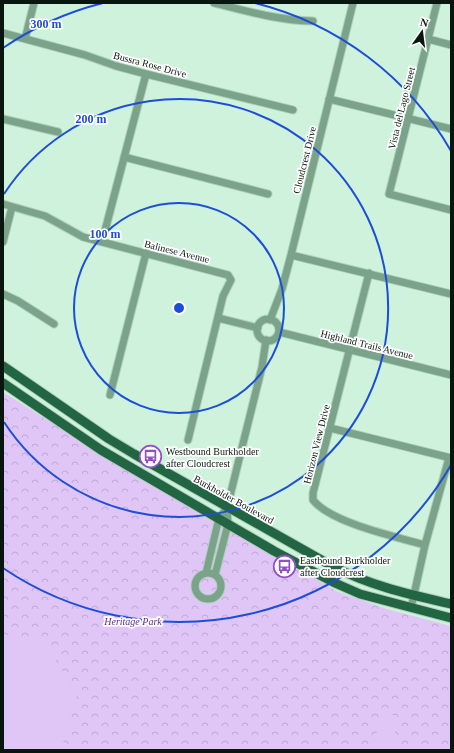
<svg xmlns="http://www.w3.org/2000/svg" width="454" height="753" font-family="Georgia,serif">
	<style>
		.park { fill: url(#park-crowns) }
		.pitch { fill: #dfc6f7 }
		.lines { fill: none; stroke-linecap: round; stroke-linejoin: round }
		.minor-casing { stroke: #aecfba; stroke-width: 9 }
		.major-casing { stroke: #aecfba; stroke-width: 11 }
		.minor { stroke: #7aa38a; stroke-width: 7 }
		.major { stroke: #226543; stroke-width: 9 }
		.ring { fill: none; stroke: #1d4ed8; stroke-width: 2 }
		.labels { text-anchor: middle; stroke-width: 3.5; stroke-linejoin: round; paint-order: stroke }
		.street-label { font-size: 10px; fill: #09160f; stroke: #fff }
		.poi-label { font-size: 10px; fill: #09160f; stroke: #fff; text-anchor: start }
		.park-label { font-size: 10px; font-style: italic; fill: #64298b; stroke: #fff }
		.centre { fill: #1d4ed8; stroke: #fff; stroke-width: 2 }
		.ring-label { font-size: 12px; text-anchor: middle; font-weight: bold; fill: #1d4ed8; stroke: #fff; stroke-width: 3.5; stroke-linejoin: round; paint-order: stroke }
	</style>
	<defs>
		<pattern id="park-crowns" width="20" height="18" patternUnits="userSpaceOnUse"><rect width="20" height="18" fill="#dfc6f7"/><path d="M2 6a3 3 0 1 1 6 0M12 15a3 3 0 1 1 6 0" fill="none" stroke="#bea9d3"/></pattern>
	</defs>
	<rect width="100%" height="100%" fill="#cef2db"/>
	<path class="park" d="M 3,392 L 44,418 L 338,592 L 387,609 L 451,626 L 451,750 L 3,750 Z"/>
	<path class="pitch" d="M 3,634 L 46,644 L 77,695 L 61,750 L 3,750 Z
		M 382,712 L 399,717 L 390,750 L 373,747 Z"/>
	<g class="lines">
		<defs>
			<path id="minor" d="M 214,3 C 245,11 282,21 313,21
				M 437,3 L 389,194 L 451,210
				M 3,33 L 85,55 L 116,66 L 146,74 L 293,110
				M 25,39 L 34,3
				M 428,39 L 451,45
				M 329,99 L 451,129
				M 3,119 L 58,132
				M 124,157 L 268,194
				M 3,204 L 45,216 L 83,237 L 228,275 L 231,280 L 223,296 L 188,440
				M 3,242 L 12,207
				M 102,242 L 146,74
				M 291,255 L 451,294
				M 369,273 L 313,493 L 313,500 C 331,523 397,537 425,545
				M 3,294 L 18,301 L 54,324
				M 218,318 L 258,328
				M257 330a11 11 0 1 1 22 0a11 11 0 1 1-22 0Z
				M 270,320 L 282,289 L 291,255 L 353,3
				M 279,332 L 451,375
				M 110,395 L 146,253
				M 330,428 L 451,458
				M195 586a13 13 0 1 1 26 0a13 13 0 1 1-26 0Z
				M 206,573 L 219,518 L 227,508
				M 215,575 L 228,524 L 227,508 L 262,367 L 266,340
				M 411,608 L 425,545 L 449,458"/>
			<path id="major" d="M 3,366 L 109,439 L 134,454 L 332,566 C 371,586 408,594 451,604
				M 3,383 L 101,450 L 125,464 L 274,551 L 335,583 L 360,594 L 451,618"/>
		</defs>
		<use href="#minor" class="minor-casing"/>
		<use href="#major" class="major-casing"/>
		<use href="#minor" class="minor"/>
		<use href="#major" class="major"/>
	</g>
	<g class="ring">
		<circle cx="179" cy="308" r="105"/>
		<path d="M4 194A209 209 0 1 1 4 422"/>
		<path d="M451 465A314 314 0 0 1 3 568M3 48A314 314 0 0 1 103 3M255 3A314 314 0 0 1 451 151"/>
	</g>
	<defs>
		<symbol id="bus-ring" viewBox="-11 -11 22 22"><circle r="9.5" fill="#fff" stroke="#924ec3" stroke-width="1.5"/><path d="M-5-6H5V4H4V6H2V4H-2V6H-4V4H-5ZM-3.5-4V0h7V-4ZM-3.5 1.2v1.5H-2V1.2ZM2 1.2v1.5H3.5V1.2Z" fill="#924ec3"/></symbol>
	</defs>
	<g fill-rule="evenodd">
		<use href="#bus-ring" x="138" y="444" width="25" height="25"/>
		<use href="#bus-ring" x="272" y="554" width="25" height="25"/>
	</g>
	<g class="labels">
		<g class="street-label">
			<text transform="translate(150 64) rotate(15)" y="4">Bussra Rose Drive</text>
			<text transform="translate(401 108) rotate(-76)" y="4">Vista del Lago Street</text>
			<text transform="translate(304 160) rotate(-76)" y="4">Cloudcrest Drive</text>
			<text transform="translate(177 251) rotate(14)" y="4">Balinese Avenue</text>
			<text transform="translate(367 344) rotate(14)" y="4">Highland Trails Avenue</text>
			<text transform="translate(316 444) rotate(-76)" y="4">Horizon View Drive</text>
			<text transform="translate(234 499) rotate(29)" y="4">Burkholder Boulevard</text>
		</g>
		<g class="poi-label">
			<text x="166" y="455">Westbound Burkholder<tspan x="166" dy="12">after Cloudcrest</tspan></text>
			<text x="300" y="564">Eastbound Burkholder<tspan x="300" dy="12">after Cloudcrest</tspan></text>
		</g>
		<g class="park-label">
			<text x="133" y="625">Heritage Park</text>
		</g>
	</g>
	<circle cx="179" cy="308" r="6" class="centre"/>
	<g class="ring-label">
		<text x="46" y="28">300 m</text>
		<text x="91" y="123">200 m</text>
		<text x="105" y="238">100 m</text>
	</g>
	<rect width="454" height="753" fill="none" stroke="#09160f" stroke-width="8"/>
	<g transform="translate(422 32) rotate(14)" stroke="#ffffff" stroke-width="3" paint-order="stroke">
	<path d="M0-3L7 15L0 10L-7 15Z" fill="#09160f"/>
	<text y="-6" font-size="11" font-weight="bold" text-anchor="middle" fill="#09160f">N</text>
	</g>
</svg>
